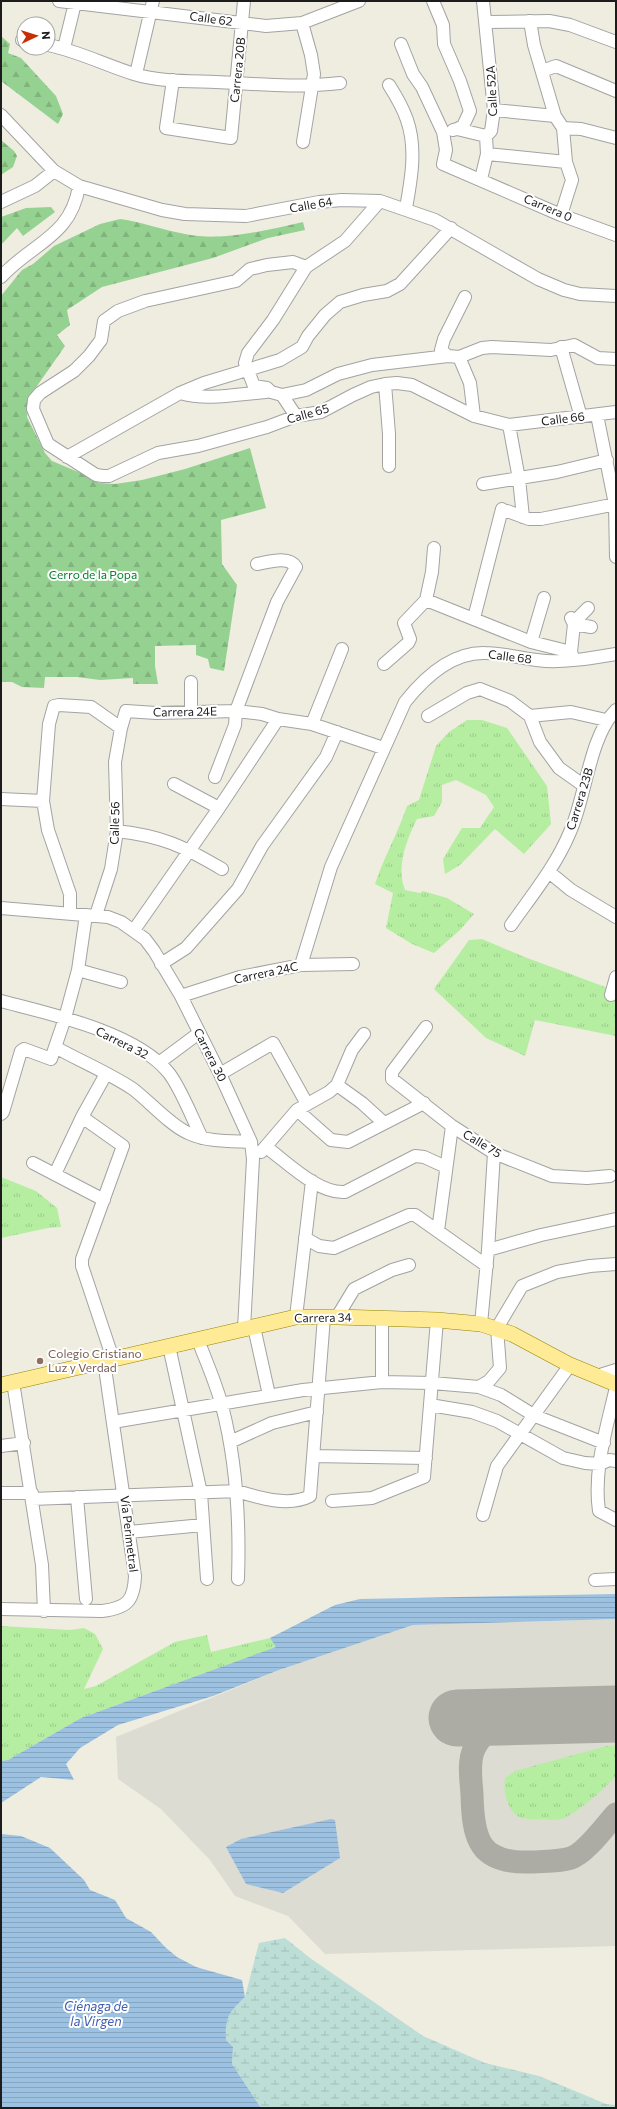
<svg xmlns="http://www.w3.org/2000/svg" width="617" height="2109" font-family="Commissioner,sans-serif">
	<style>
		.airport { fill: #dcdcd2 }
		.grass { fill: url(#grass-tufts) }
		.forest { fill: url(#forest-firs) }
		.wetland { fill: url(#wetland-marsh) }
		.water { fill: url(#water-rules) }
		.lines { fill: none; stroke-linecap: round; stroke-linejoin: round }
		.taxiway { stroke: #acaca5; stroke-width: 23 }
		.runway { stroke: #acaca5; stroke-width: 57 }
		.minor-casing { stroke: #a3a3a3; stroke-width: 14 }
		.major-casing { stroke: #948600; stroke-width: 16 }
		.minor { stroke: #fff; stroke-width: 12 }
		.major { stroke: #ffea95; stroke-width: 15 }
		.education-dot { fill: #8d6e63; stroke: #fff; stroke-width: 1.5 }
		.labels { text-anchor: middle; stroke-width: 4; stroke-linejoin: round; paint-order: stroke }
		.street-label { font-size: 12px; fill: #1c1c1c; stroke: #fff }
		.park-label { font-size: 12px; fill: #02822b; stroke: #fff }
		.education-label { font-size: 12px; fill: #785e54; stroke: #fff; text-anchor: start }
		.water-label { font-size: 13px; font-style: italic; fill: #415fb3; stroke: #fff }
	</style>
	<defs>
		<pattern id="grass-tufts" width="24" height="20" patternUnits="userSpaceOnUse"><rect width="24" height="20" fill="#b5eea1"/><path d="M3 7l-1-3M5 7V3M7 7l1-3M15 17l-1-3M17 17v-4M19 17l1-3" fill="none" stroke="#9bcc8a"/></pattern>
		<pattern id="forest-firs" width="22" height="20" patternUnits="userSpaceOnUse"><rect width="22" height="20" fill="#95d291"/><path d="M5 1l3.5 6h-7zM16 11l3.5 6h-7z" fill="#80b47c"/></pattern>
		<pattern id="wetland-marsh" width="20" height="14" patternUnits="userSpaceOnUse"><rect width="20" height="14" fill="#bcded6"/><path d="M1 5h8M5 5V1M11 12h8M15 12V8" fill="none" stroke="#a1beb7"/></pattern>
		<pattern id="water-rules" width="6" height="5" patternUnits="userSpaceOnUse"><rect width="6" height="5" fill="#9cc1e1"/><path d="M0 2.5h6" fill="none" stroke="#86a5c0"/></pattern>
	</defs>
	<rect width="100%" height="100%" fill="#eeede0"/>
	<path class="airport" d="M 616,1619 L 616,1946 L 325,1954 L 288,1916 L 235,1896 L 210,1860 L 161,1809 L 118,1779 L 116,1737 L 279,1670 L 413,1625 Z"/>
	<path class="grass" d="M 467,720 L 482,720 L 507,728 L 547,786 L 551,824 L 524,854 L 495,829 L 460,865 L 445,874 L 443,859 L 462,828 L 480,828 L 494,807 L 486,795 L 456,780 L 442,785 L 442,802 L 434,816 L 417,819 C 406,841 396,867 405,890 L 420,893 L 423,891 L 447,898 L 474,914 L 460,930 L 434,953 L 412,944 L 386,928 L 393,893 L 375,884 C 384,857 398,833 407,806 L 419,800 L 436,746 L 449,732 Z
		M 482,939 L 522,956 L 616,991 L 616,1036 L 535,1020 L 525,1056 L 486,1038 L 434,989 L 469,940 Z
		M 1,1177 L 36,1191 L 57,1208 L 61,1227 L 48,1228 L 1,1238 Z
		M 1,1626 L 70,1630 L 84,1628 L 95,1634 L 103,1649 L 84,1689 L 96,1686 L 175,1642 L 207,1635 L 211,1652 L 270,1638 L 277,1647 L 81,1718 L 8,1760 L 1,1761 Z
		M 607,1746 L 616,1746 L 616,1776 C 604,1789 584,1807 568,1816 C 560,1821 552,1820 544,1819 C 537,1819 525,1820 519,1817 C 507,1810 503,1791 505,1778 L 515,1771 Z"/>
	<path class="forest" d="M 1,36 L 10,44 L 8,53 L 21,58 L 56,96 L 63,114 L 58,124 L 1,81 Z
		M 1,140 L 14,151 L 17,156 L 13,167 L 1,175 Z
		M 51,207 L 55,212 L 23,236 L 17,228 L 1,245 L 1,217 L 26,208 Z
		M 120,219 C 142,222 163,230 185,234 C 224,242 266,230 303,222 L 305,230 L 268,238 L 213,258 L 102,287 L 67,310 L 70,325 L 57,335 L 65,346 L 30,396 L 27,417 L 45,453 L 52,461 L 90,477 L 99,483 L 115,484 L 142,480 L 185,469 L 250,448 L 266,508 L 221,520 L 222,564 L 237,585 L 224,671 L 210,668 L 208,659 L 196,655 L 196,645 L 155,646 L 155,666 L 158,684 L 133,684 L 133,678 L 100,680 L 77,677 L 45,677 L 44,688 L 22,687 L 12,682 L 1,682 L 1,296 L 22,270 L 33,264 L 54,246 L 100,224 Z"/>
	<path class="wetland" d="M 285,1938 L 310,1958 L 423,2036 L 485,2063 L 539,2076 L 606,2104 L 616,2105 L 616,2108 L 261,2108 L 232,2064 L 233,2048 L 226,2040 L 225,2024 L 230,2011 L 245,1997 L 259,1943 Z"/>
	<path class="water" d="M 616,1594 L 616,1619 L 413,1625 L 279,1670 L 213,1696 L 118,1725 L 80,1748 L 66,1764 L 74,1780 L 41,1777 L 1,1803 L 1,1761 L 8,1760 L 81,1718 L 276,1647 L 270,1638 L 335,1605 L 360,1599 Z
		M 331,1819 L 335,1820 L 340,1858 L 283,1893 L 246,1884 L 226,1847 L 241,1839 Z
		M 1,1834 L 21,1836 L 50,1848 L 84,1880 L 90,1890 L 115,1900 L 126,1918 L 151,1932 L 165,1947 L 177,1957 L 196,1967 L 242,1980 L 245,1997 C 229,2012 225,2017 226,2040 L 233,2047 L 232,2064 L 261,2108 L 1,2108 Z"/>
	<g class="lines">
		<path class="taxiway" d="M 497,1717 C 490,1727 479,1738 474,1749 C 468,1762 471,1780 472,1794 C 473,1840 479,1864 532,1862 C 544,1861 559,1862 571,1858 C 586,1853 605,1826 616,1814"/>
		<path class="runway" d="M 457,1718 L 616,1714"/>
		<defs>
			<path id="minor" d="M 59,1 L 266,26 L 302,23 L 359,1
				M 433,1 L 443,25 L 444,44 L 460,81 L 470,111 L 463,126 L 457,129
				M 530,21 L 534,45 L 555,116 L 563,128 L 566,162 L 572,180 L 561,215
				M 487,22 L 549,21 L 570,25 L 616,42
				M 302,23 L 311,55 L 314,74 L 303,142
				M 22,40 L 24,40
				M 401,44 L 413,74 L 422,87 L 443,132 L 446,150 L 443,164 L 561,215 L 616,235
				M 48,45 C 78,51 105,65 134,74 C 160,82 189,81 216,82 C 258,84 298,88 340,83
				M 64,48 L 75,3
				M 542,71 L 556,66 L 616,91
				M 136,74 L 153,1
				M 173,80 L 166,128 L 231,138 L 244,1
				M 389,85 C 396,96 403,108 407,120 C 417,148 411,181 406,208
				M 494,110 L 555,116
				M 1,115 L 54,171
				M 563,128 L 581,129 L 616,138
				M 453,130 L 457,129 L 486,136
				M 487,154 L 566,162
				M 481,179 L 487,154 L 486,136 L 491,131 L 494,110 L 483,1
				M 380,201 L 345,241 L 306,267 L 273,320 L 248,353 L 245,363 L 254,386 L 267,388 L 271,392 L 282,395 L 306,390 L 338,374 L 372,365 L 448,356 L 459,357 L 482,348 L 492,347 L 551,350 L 574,345 L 598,358 L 616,359
				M 1,202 L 35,186 L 54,171 L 79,186 L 162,210 L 185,214 L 246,216 L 319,202 L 342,200 L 380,201 L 435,220 L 538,279 L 564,290 L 580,294 L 616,296
				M 306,267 L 293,262 L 267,265 L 250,269 L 236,281 L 145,301 L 118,311 L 104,321 L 101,340 L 89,356 L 74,371 L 40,393 L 34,400 L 33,409 L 48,444 L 96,475 L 103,476 L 109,476 L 158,453 L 198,446 L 267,427 L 296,416 L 321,412 L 353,395 L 371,387 L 385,384 L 397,383 L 412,385 L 474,416 L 509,425 L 616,412
				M 1,277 C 32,243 71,237 79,186
				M 561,347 L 581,417
				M 448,356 L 441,350 L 444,339 L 465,297
				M 459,357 L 470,383 L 474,416
				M 385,384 L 389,434 L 389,466
				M 180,393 C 207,401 238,394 266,392
				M 282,395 L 296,416
				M 597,415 L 615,504 L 616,557
				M 509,425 L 519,479 L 523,517
				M 67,457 L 180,393 L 204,383 L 280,360 L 302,347 L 308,336 L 325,315 L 340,302 L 363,295 L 387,291 L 400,284 L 451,228
				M 483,484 L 557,472 L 607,460
				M 507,511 L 529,519 L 541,519 L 616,504
				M 426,600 L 531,642 L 571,652 L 574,660
				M 474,618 L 502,509
				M 574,622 L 588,608
				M 574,624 L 591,627
				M 531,642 L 544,598
				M 571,652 L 574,624 L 571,618
				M 384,664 L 408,643 L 410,639 L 404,623 L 426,600 L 432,572 L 434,548
				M 191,682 L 191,711
				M 428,716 L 467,693 L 480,689 L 510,701 L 530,716 L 540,742 L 559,768 L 583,785
				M 530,716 L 571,712 L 606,720
				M 312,724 L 342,649
				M 215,777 L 235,725 L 236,711 L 277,602 L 296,567 C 289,555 268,562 257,564
				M 174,784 L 219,808
				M 1,799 L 43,801
				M 117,831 C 162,836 183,846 222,869
				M 549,872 L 571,890 L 616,917
				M 1,908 L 108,917 L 121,922 L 145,939 L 154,951 L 181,996 L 220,1074 L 251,1142 L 253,1159 L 244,1329
				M 70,914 L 70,894 L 48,830 L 43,801 L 49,724 L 54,706 L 59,705 L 91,707 L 121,728 L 126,711 L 156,713 L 236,711 L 262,714 L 278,719 L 312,724 L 383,748
				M 96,915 L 111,869 L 117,831 L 115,762 L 121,728
				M 511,925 C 532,895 556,866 570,832 C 586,797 589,737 616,710
				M 134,930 L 219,808 L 278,719
				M 161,964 L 186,948 L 238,889 L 262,846 L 326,757 L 337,732
				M 301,965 L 331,867 L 405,702 C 424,678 452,652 485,653 C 506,653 526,660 546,661 C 570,662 593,658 616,654
				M 78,970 L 121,982
				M 611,995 L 616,977
				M 181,996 L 240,977 L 301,965 L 353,964
				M 1,1001 C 50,1014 135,1032 168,1072 C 180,1086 193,1120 202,1138
				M 426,1027 L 392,1072 L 392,1079 L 452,1126 L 494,1153 L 552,1176 L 587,1178 L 610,1176
				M 55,1047 C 80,1061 109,1073 133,1089 C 150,1102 170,1125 188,1133 C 207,1142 230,1141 251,1142
				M 160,1062 L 199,1033
				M 220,1074 L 273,1043 L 307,1104
				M 337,1085 L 362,1103 L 384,1123
				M 297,1110 L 331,1140 L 348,1142 L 424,1103
				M 1,1114 L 3,1112 L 21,1051 L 24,1049 L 51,1059 L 65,1018 L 78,970 L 86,915
				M 82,1117 L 123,1146 L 82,1259 L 82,1266 L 113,1359
				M 266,1147 C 287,1162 318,1194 345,1192 L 415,1156 L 424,1157 L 446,1167
				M 261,1152 L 297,1110 L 329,1092 L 337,1085 L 352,1050 L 364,1034
				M 33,1163 L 104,1200
				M 55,1174 L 82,1117 L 106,1074
				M 438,1231 L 452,1126
				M 305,1238 L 319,1246 L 334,1248 L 409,1215 L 415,1215 L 487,1266
				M 488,1250 L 541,1235 L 616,1219
				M 296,1317 L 312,1181
				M 337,1317 L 354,1289 L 392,1270 L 409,1265
				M 481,1324 L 488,1250 L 494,1153
				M 254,1327 L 269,1395
				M 198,1340 C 206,1361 216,1383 222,1406 C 237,1463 240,1520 238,1579
				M 169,1346 L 201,1493 L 207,1579
				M 597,1376 L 616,1370
				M 13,1382 L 42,1565 L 44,1611
				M 382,1382 L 382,1318
				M 479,1387 L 489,1381 L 500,1368 L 497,1328 L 522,1286 L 557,1272 L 590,1266 L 616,1264
				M 616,1387 C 607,1427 593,1470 599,1511 L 616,1520
				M 430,1405 L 472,1412 L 497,1421 L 563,1458 L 585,1463 L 600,1464 L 609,1460 L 616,1461
				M 113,1422 L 303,1390 L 382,1382 L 432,1383 L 479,1387 L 501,1395 L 535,1416 L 604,1443
				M 230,1442 L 272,1423 L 317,1412
				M 1,1446 L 24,1443
				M 313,1456 L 426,1458
				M 1,1493 L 32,1493
				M 77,1497 L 86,1599
				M 32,1499 L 237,1491 C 259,1498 289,1507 310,1496 L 324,1317
				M 332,1501 L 372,1498 L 424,1477 L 437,1320
				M 483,1515 L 497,1466 L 570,1365
				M 129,1532 L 203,1525
				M 595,1580 L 616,1579
				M 1,1609 L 102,1611 C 127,1608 134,1601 135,1576 L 104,1361"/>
			<path id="major" d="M 1,1385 L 296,1317 L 337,1317 L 437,1320 L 481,1324 L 512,1334 L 570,1365 L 616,1384"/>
		</defs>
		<use href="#minor" class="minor-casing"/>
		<use href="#major" class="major-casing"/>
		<use href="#minor" class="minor"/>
		<use href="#major" class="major"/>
	</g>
	<circle class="education-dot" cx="40" cy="1361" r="4"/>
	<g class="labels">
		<g class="street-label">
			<text transform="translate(211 19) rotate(8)" y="4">Calle 62</text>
			<text transform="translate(238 70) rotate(-84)" y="4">Carrera 20B</text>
			<text transform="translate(492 91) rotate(-93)" y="4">Calle 52A</text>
			<text transform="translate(311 205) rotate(-10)" y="4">Calle 64</text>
			<text transform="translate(548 208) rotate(23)" y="4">Carrera 0</text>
			<text transform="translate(308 414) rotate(-16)" y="4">Calle 65</text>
			<text transform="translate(563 419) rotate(-7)" y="4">Calle 66</text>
			<text transform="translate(510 657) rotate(7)" y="4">Calle 68</text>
			<text transform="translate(185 712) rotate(-1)" y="4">Carrera 24E</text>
			<text transform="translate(580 799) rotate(-73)" y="4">Carrera 23B</text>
			<text transform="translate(115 823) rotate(-89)" y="4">Calle 56</text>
			<text transform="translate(266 973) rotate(-12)" y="4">Carrera 24C</text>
			<text transform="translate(122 1043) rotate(26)" y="4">Carrera 32</text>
			<text transform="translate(210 1055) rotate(63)" y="4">Carrera 30</text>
			<text transform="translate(482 1144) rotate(31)" y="4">Calle 75</text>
			<text transform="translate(323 1318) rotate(-1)" y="4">Carrera 34</text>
			<text transform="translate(129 1534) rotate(83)" y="4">Vía Perimetral</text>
		</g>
		<g class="park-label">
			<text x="93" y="579">Cerro de la Popa</text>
		</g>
		<g class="education-label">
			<text x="48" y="1358">Colegio Cristiano<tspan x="48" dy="14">Luz y Verdad</tspan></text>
		</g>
		<g class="water-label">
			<text x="96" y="2011">Ciénaga de<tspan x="96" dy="15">la Virgen</tspan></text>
		</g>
	</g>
	<rect width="617" height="2109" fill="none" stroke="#1c1c1c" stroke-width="4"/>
	<g transform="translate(36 36) rotate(86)"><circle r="19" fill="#ffffff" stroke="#a4a4a4"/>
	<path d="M0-3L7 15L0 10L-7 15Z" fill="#c82f00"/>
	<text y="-6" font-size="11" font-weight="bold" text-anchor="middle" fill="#1c1c1c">N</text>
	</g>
</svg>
